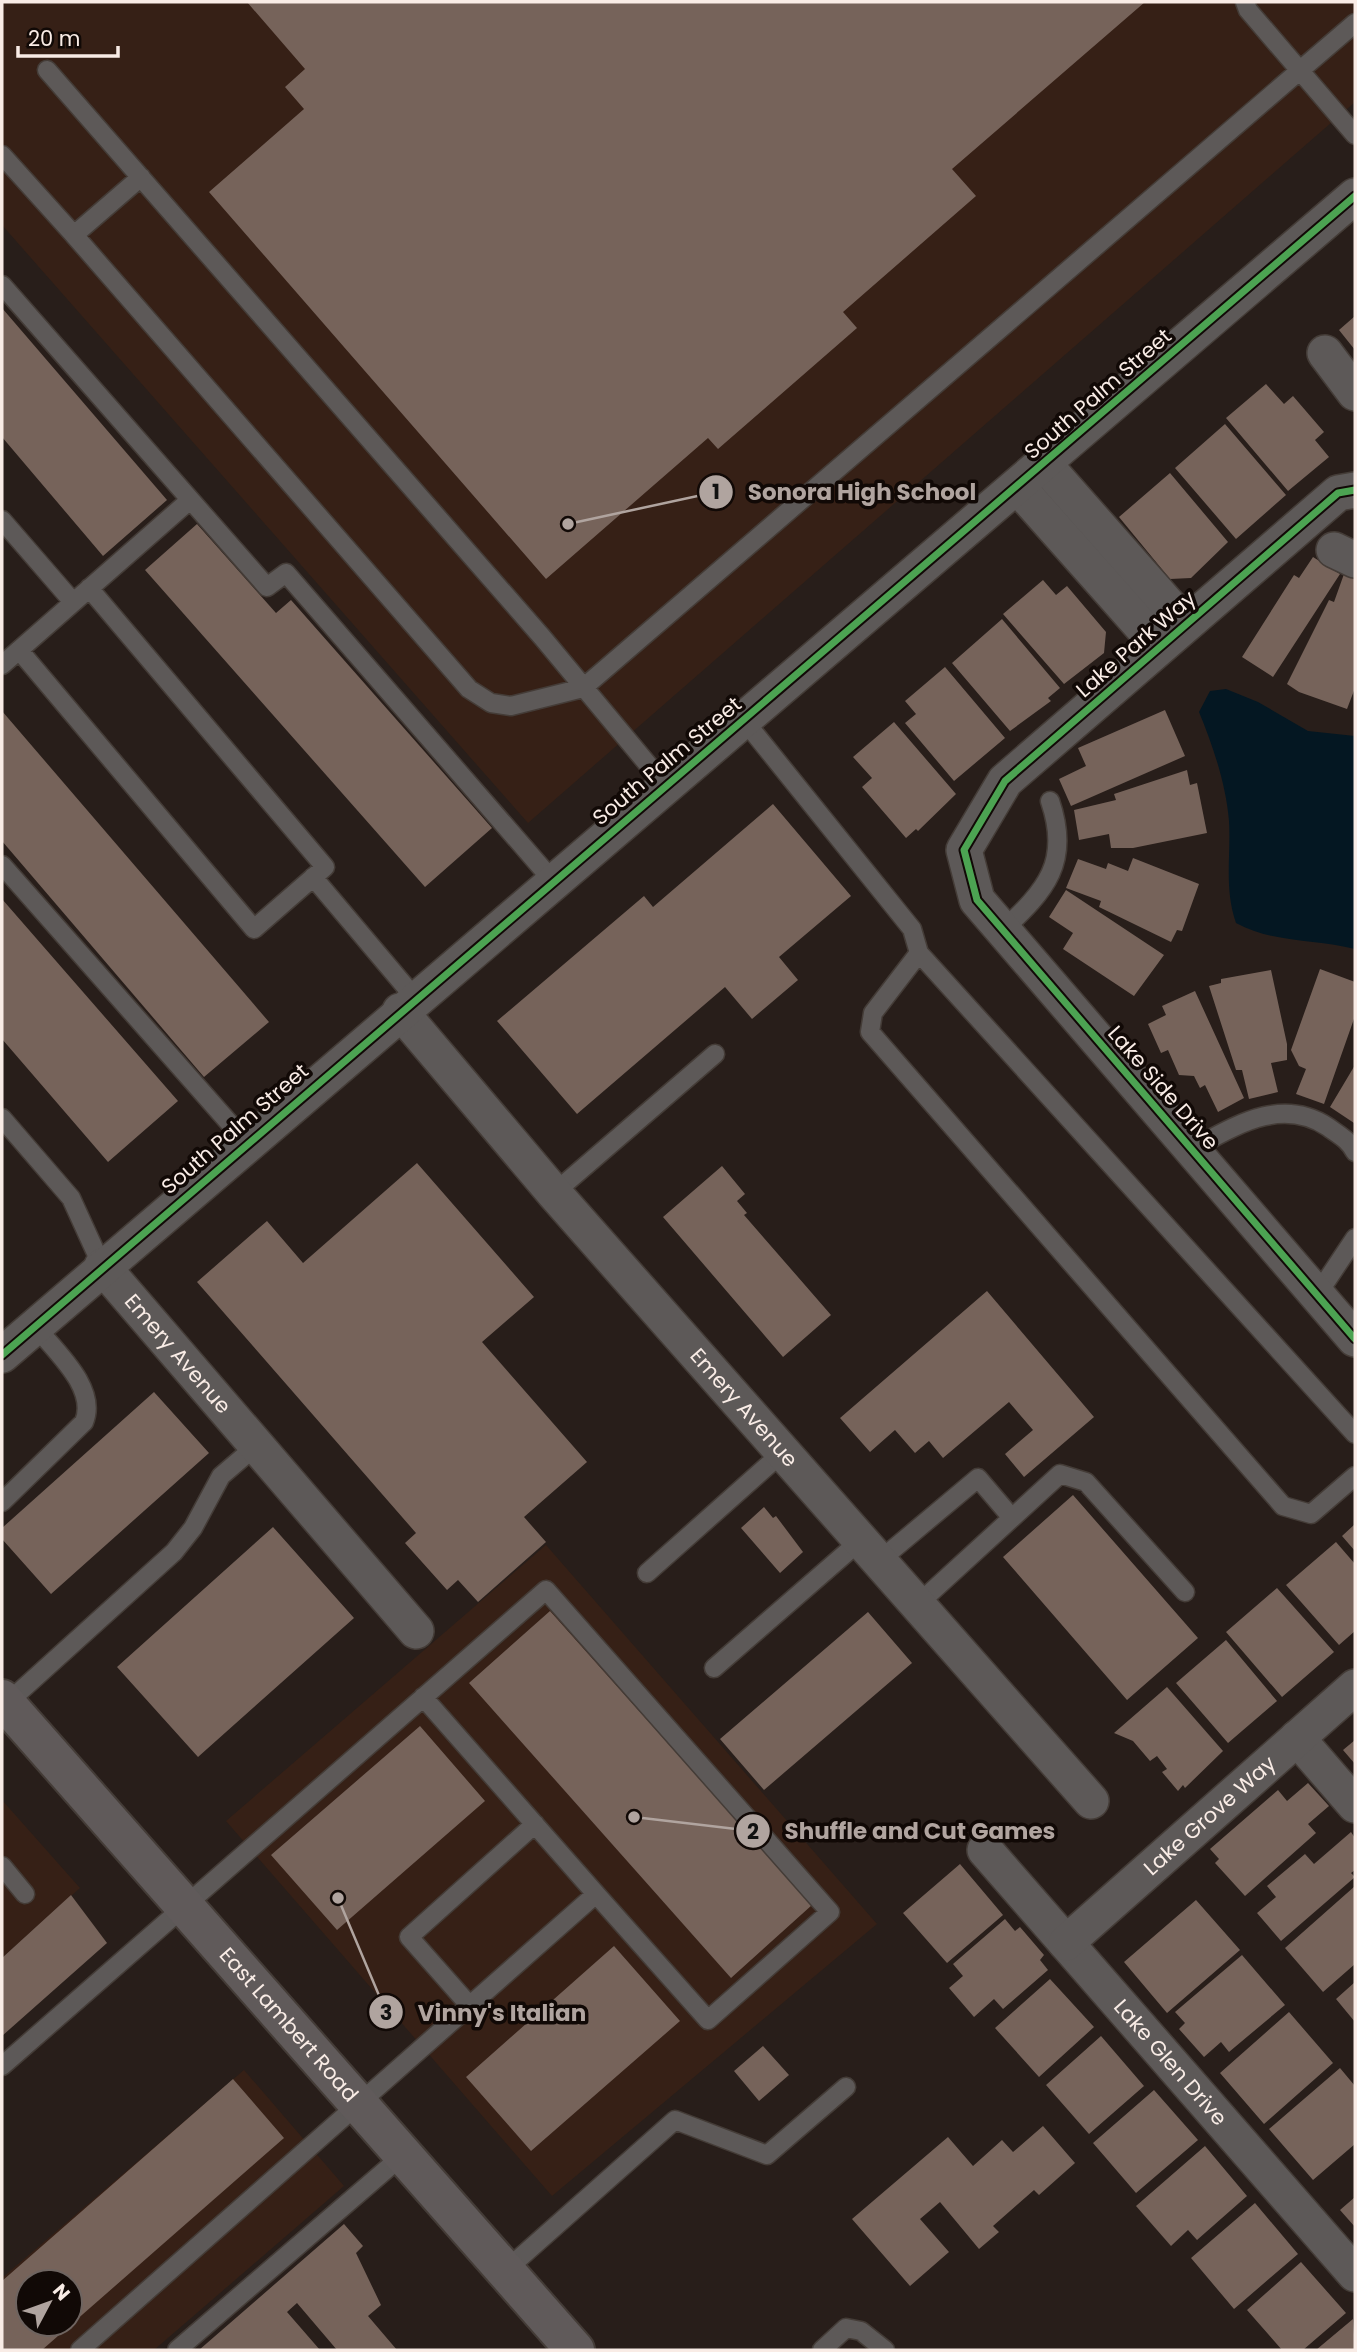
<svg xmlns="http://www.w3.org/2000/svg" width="1357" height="2352" font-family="Poppins,sans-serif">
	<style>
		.built { fill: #362016; fill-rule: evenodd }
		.water { fill: #041722 }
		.building { fill: #76635a; fill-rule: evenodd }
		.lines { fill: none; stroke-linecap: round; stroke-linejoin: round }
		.lane-casing { stroke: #443c37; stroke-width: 21 }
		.street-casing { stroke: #443c37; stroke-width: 38 }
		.secondary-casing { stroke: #443c37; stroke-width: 42 }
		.lane { stroke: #5d5958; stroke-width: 18 }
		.street { stroke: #5d5958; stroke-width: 35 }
		.secondary { stroke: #605a5a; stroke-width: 38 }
		.cycleway-casing { stroke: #110906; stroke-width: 11 }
		.cycleway { stroke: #4ca352; stroke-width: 7 }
		.labels { text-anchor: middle; stroke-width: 7; stroke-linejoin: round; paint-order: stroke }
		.street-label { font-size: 21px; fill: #f9ece6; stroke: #110906 }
		.leader { fill: none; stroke: #b0a49f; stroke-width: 2.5 }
		.callout-dot { fill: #b0a49f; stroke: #110906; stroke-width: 2.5 }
		.mark-label { font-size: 21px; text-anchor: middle; font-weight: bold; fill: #111 }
		.callout-label { font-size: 23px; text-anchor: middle; font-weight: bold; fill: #b0a49f; stroke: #110906; stroke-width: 7; stroke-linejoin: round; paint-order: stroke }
	</style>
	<rect width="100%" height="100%" fill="#281e1a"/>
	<path class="built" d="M 2,2 L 1355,2 L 1355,102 L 528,823 L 2,225 Z
		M 546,1545 L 877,1924 L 552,2196 L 226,1821 Z
		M 2,1800 L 80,1888 L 2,1958 Z
		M 244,2070 L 344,2186 L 154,2350 L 2,2350 L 2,2278 ZM 28,2282 L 70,2282 L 70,2324 L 28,2324 Z"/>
	<path class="water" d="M 1226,689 L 1258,702 L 1308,731 L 1355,736 L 1355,949 C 1316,939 1272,943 1236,923 C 1224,888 1231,857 1229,821 C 1226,784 1213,746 1199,712 L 1210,691 Z"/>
	<path class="building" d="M 247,2 L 1145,2 L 952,169 L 976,196 L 843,312 L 857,328 L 718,449 L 708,438 L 546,579 L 209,192 L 304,109 L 285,87 L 305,69 Z
		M 2,308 L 167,500 L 103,556 L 2,437 Z
		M 1355,316 L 1355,350 L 1339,330 Z
		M 1266,384 L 1284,404 L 1293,396 L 1324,432 L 1315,440 L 1329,457 L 1288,491 L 1226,418 Z
		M 1225,424 L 1286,495 L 1236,539 L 1175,468 Z
		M 1170,473 L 1228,542 L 1191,578 L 1170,579 L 1119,517 Z
		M 197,524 L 276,613 L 291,600 L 492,828 L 425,887 L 145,570 Z
		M 1313,557 L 1340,574 L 1273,677 L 1242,657 L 1294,575 L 1299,578 Z
		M 1344,574 L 1355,577 L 1355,688 L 1347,709 L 1299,692 L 1287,684 L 1329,600 L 1334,602 Z
		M 1043,580 L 1056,595 L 1067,586 L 1106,632 L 1104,653 L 1064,684 L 1003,614 Z
		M 1002,619 L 1060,688 L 1048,698 L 1051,701 L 1010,731 L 952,663 Z
		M 945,667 L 1005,738 L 954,781 L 905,723 L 916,714 L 905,701 Z
		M 1165,710 L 1185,756 L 1071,806 L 1059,779 L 1086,766 L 1078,748 Z
		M 2,711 L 269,1022 L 204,1077 L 2,841 Z
		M 894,722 L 956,794 L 918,831 L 916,829 L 906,838 L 862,787 L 872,778 L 853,757 Z
		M 1187,770 L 1190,785 L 1197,783 L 1207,833 L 1133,848 L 1111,848 L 1109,834 L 1079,840 L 1074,810 L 1116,800 L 1114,794 Z
		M 773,804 L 851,896 L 779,957 L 798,980 L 752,1019 L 725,987 L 577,1114 L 497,1021 L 644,896 L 653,907 Z
		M 1133,858 L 1199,884 L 1182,931 L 1177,930 L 1171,942 L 1099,907 L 1101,901 L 1066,888 L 1078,859 L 1106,869 L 1108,863 L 1128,871 Z
		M 1066,890 L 1164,955 L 1134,996 L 1063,949 L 1073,933 L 1049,917 Z
		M 2,899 L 178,1101 L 108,1162 L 2,1039 Z
		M 1320,969 L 1355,982 L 1355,1016 L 1324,1104 L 1296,1094 L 1306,1069 L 1299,1066 L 1291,1050 Z
		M 1271,970 L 1287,1044 L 1287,1060 L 1271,1063 L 1278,1092 L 1249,1099 L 1242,1070 L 1236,1070 L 1209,986 L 1221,983 L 1221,979 Z
		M 1195,991 L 1244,1098 L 1218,1112 L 1205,1085 L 1200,1088 L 1194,1076 L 1179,1075 L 1168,1050 L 1161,1053 L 1148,1024 L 1166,1015 L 1162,1006 Z
		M 1355,1065 L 1355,1121 L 1354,1123 L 1330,1107 Z
		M 417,1163 L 534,1297 L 482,1342 L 587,1462 L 524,1517 L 546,1542 L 478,1602 L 458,1580 L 447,1590 L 405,1543 L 416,1533 L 197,1282 L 267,1221 L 303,1263 Z
		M 722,1166 L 745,1194 L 737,1201 L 747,1213 L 744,1215 L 831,1315 L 783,1357 L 663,1217 Z
		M 987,1291 L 1094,1417 L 1024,1477 L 1005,1454 L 1033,1430 L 1009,1402 L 943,1458 L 929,1441 L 915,1453 L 895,1430 L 870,1452 L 840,1418 Z
		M 154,1392 L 209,1453 L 51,1594 L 2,1539 L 2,1528 Z
		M 1073,1495 L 1198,1638 L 1127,1700 L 1003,1557 Z
		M 764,1507 L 773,1518 L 776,1516 L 803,1552 L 780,1573 L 741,1528 Z
		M 1355,1524 L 1355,1551 L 1342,1536 Z
		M 273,1527 L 354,1618 L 198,1757 L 117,1667 Z
		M 1336,1542 L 1355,1564 L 1355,1631 L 1339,1645 L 1286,1585 Z
		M 1277,1588 L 1334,1652 L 1282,1697 L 1226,1632 Z
		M 550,1611 L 812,1905 L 731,1978 L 469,1683 Z
		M 868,1612 L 912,1663 L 764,1790 L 720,1739 Z
		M 1226,1640 L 1277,1701 L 1228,1743 L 1176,1683 Z
		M 1167,1687 L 1223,1751 L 1185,1788 L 1183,1785 L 1178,1791 L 1162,1772 L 1167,1769 L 1157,1756 L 1150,1761 L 1133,1741 L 1114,1733 Z
		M 420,1726 L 485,1801 L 337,1930 L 271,1855 Z
		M 1355,1740 L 1355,1764 L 1343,1750 Z
		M 1308,1783 L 1329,1806 L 1308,1824 L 1316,1833 L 1245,1896 L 1215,1863 L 1219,1859 L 1210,1849 L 1278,1790 L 1287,1801 Z
		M 1351,1832 L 1355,1838 L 1355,1870 L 1351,1873 L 1355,1877 L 1281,1941 L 1257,1913 L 1276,1897 L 1267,1886 L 1305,1854 L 1314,1864 Z
		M 960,1864 L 1003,1915 L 947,1963 L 903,1913 Z
		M 1355,1886 L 1355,1964 L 1323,1992 L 1285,1948 Z
		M 71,1895 L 107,1943 L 2,2036 L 2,1958 Z
		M 1196,1900 L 1240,1950 L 1167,2013 L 1124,1962 Z
		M 1005,1919 L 1015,1931 L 1020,1927 L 1044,1955 L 1040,1960 L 1048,1970 L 1003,2009 L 994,1999 L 974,2017 L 949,1988 L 963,1976 L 953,1964 Z
		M 614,1946 L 680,2021 L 531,2151 L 466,2077 Z
		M 1242,1955 L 1285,2005 L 1229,2052 L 1221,2042 L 1204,2057 L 1179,2029 L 1185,2023 L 1175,2012 Z
		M 1050,1979 L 1094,2027 L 1039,2077 L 995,2028 Z
		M 1355,1982 L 1355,2022 L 1336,1999 Z
		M 1289,2012 L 1333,2063 L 1264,2124 L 1220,2073 Z
		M 1101,2036 L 1144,2086 L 1089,2134 L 1046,2085 Z
		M 763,2046 L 789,2075 L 759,2101 L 734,2071 Z
		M 1340,2068 L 1355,2086 L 1355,2144 L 1313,2180 L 1269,2129 Z
		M 233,2079 L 284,2138 L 42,2350 L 2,2350 L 2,2281 ZM 28,2282 L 70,2282 L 70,2324 L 28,2324 Z
		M 1154,2090 L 1198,2140 L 1136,2193 L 1093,2143 Z
		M 1043,2126 L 1075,2163 L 1039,2195 L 1034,2190 L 993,2226 L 999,2232 L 979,2249 L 940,2202 L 920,2219 L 949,2252 L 910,2286 L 852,2219 L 948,2137 L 973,2166 L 1002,2140 L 1013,2152 Z
		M 1205,2146 L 1247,2196 L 1197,2240 L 1188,2230 L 1171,2246 L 1136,2206 Z
		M 1355,2197 L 1355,2227 L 1340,2210 Z
		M 1255,2203 L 1298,2254 L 1234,2309 L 1191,2258 Z
		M 344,2224 L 363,2246 L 356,2253 L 381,2305 L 368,2316 L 397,2350 L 337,2350 L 297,2303 L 287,2312 L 320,2350 L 199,2350 Z
		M 1301,2262 L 1346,2313 L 1303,2350 L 1282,2350 L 1247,2310 Z
		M 1353,2319 L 1355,2350 L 1316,2350 Z"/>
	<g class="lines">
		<defs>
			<path id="lane" d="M 1245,2 L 1248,10 L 1355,135
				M 47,70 L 542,637 L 665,785
				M 2,155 L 74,235 L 141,177
				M 74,235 L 469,689 L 491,703 L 511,706 L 583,688 L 1355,23
				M 2,285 L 267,587 L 286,573 L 553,881
				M 2,520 L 73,602
				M 19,650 L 254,929 L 325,867 L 89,588
				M 2,665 L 190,500
				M 743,719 L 912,929 L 919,953 L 1355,1434
				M 2,865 L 247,1143
				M 313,877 L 415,998
				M 1003,930 C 1046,890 1071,862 1050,801
				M 919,953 L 873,1013 L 870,1032 L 1283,1506 L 1311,1514 L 1355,1476
				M 2,1118 L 71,1198 L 102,1266
				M 1192,1149 C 1235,1126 1281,1096 1328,1127 C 1339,1135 1349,1140 1355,1152
				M 554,1193 L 715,1054
				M 1317,1295 L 1355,1238
				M 2,1502 L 84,1422 C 98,1388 55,1351 35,1326
				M 1012,1518 L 1060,1474 L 1086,1482 L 1185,1592
				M 879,1561 L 978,1478 L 1012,1518 L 917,1605
				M 647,1573 L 783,1452
				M 714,1668 L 861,1540
				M 423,1697 L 596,1894
				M 6,1704 L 174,1552 L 193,1528 L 221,1476 L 256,1446
				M 2,1866 L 25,1894
				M 470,2006 L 409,1937 L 535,1824
				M 2,2066 L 546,1590 L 830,1912 L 708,2020 L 596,1894 L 80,2350
				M 505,2271 L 675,2120 L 767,2155 L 846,2087
				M 177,2350 L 403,2155
				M 822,2350 L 846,2328 L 861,2331 L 885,2350"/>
			<g id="street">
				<path d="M 1325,353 L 1355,393"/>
				<path d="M 1044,464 L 1185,624"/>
				<path d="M 1018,487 L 1159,646"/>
				<path d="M 1355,490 L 1338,493 L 1005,781 L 964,850 L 977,900 L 1355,1339"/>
				<path d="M 1334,550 L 1355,560"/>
				<path id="s1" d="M 400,1011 L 554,1193 L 1091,1801"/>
				<path id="s2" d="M 102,1266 L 416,1631"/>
				<path d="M 2,1355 L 1355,196"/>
				<path d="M 1297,1738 L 1355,1805"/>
				<path id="s3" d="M 985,1850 L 1355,2274"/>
				<path id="s4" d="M 1066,1943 L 1355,1687"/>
			</g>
			<g id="secondary">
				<path id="s5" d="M 2,1699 L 575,2350"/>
			</g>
		</defs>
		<use href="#lane" class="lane-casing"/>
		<use href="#street" class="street-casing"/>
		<use href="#secondary" class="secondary-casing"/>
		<use href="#lane" class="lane"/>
		<use href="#street" class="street"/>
		<use href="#secondary" class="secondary"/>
		<defs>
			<path id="cycleway" d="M 1355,490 L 1338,493 L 1005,781 L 964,850 L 977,900 L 1355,1339
				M 2,1355 L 1355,196"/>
		</defs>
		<use href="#cycleway" class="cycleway-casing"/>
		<use href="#cycleway" class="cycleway"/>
	</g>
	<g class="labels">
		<g class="street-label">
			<text transform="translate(1098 394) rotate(-41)" y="7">South Palm Street</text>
			<text transform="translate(1136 644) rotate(-41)" y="7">Lake Park Way</text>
			<text transform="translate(667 761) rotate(-40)" y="7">South Palm Street</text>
			<text transform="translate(1163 1088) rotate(49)" y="7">Lake Side Drive</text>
			<text transform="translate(235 1129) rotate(-41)" y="7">South Palm Street</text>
			<text dy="7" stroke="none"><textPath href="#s2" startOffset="116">Emery Avenue</textPath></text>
			<text dy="7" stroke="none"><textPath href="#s1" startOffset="525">Emery Avenue</textPath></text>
			<text dy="7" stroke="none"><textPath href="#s4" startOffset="192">Lake Grove Way</textPath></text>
			<text dy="7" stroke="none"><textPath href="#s5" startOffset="434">East Lambert Road</textPath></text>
			<text dy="7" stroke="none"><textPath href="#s3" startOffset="282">Lake Glen Drive</textPath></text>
		</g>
	</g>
	<path class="leader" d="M568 524L716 492M634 1817L753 1831M338 1898L386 2012"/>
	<g class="callout-dot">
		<circle cx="568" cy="524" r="7"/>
		<circle cx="634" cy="1817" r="7"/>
		<circle cx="338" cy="1898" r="7"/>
		<circle cx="716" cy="492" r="18"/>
		<circle cx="753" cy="1831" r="18"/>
		<circle cx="386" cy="2012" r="18"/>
	</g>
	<g class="mark-label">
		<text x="716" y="499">1</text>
		<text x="753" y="1839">2</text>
		<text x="386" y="2020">3</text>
	</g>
	<g class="callout-label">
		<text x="862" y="500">Sonora High School</text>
		<text x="920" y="1839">Shuffle and Cut Games</text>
		<text x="502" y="2021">Vinny's Italian</text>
	</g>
	<rect width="1357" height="2352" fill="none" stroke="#f9ece6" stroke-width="7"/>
	<g transform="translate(49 2303) rotate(49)"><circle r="33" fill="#110906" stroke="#6e6460" stroke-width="2"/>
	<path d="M0-5L12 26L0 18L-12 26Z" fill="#b0a49f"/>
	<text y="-10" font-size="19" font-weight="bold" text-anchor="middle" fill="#f9ece6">N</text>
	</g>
	<path d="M18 46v10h100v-10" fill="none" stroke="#f9ece6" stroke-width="3.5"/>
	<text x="28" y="46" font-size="21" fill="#f9ece6" stroke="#110906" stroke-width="5" paint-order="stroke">20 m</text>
</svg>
